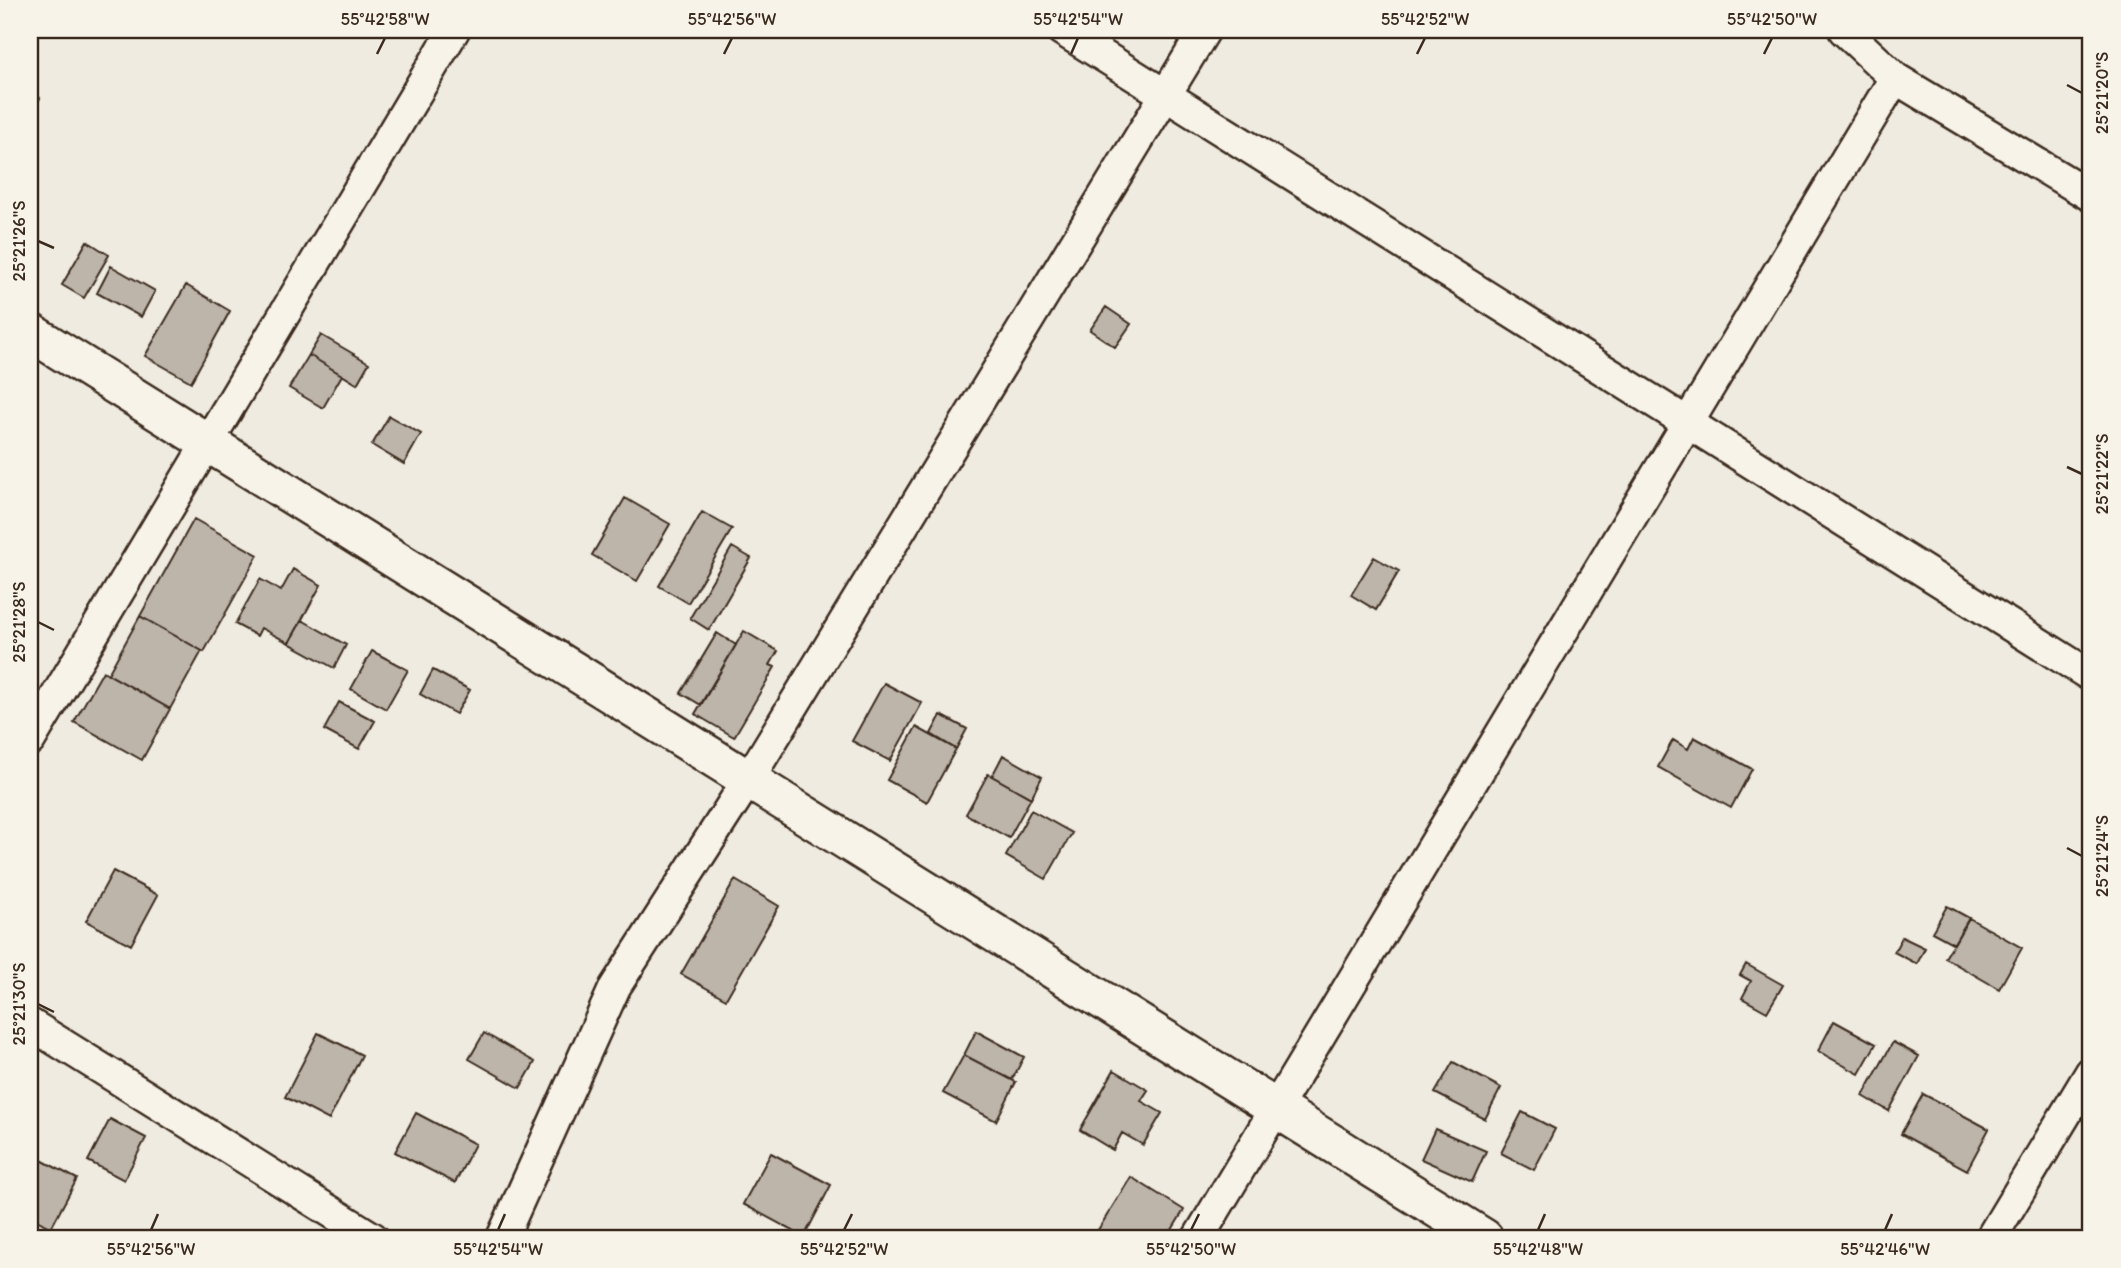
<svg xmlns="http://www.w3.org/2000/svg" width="2121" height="1268" font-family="Itim,sans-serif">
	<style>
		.building { fill: #bdb5aa; stroke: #3b2a1e; stroke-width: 2 }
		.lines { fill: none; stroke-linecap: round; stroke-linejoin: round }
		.minor-casing { stroke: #3b2a1e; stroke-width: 35 }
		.tertiary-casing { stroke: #3b2a1e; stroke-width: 42 }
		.minor { stroke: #f7f3e8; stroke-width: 30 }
		.tertiary { stroke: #f7f3e8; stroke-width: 37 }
		.ticks { fill: none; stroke: #3b2a1e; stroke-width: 2.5 }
		.neatline { fill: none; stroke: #3b2a1e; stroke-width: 2.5 }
		.ticks-label { font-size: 18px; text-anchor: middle; fill: #3b2a1e }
	</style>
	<rect width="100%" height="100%" fill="#efebe0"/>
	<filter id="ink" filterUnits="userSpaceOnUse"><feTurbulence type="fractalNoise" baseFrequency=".0143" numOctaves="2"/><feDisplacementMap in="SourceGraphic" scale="14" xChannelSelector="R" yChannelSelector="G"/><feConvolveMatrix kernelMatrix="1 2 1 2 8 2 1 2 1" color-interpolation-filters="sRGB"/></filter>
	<g filter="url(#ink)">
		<path class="building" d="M 30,92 L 40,98 L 30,115 Z
			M 87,241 L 109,255 L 84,298 L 62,285 Z
			M 111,266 L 155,291 L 141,317 L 97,293 Z
			M 186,285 L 230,311 L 191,382 L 145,356 Z
			M 1106,307 L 1131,324 L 1115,347 L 1090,330 Z
			M 321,335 L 369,363 L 357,384 L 309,355 Z
			M 309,355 L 342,375 L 323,408 L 289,388 Z
			M 389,416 L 421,434 L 404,464 L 372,445 Z
			M 625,498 L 670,524 L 637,581 L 592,555 Z
			M 702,512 L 732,529 L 688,603 L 659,586 Z
			M 194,519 L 258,555 L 204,652 L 140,616 Z
			M 732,547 L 751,558 L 709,630 L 690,618 Z
			M 1374,557 L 1399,571 L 1376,610 L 1351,595 Z
			M 293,569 L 321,585 L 289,643 L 261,628 L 257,636 L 235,624 L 260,579 L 281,591 Z
			M 140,616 L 202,651 L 170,709 L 108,674 Z
			M 302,620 L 346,645 L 334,668 L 289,643 Z
			M 744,631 L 778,651 L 770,665 L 775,667 L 734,737 L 695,714 Z
			M 717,633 L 736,645 L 701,705 L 681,693 Z
			M 372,651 L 408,670 L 386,709 L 351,689 Z
			M 433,670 L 470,690 L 456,714 L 420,694 Z
			M 103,671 L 170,709 L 142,760 L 74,722 Z
			M 884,683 L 922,703 L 890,761 L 852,741 Z
			M 339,702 L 375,721 L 359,749 L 324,730 Z
			M 941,715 L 967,729 L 956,749 L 931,734 Z
			M 916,727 L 956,749 L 927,802 L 887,780 Z
			M 1694,737 L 1752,769 L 1731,808 L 1658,767 L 1673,740 L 1688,749 Z
			M 1003,755 L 1042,777 L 1031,798 L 992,776 Z
			M 988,774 L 1031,798 L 1009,838 L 966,814 Z
			M 1031,810 L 1072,833 L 1046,879 L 1006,856 Z
			M 113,871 L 158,895 L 131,945 L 86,921 Z
			M 735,880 L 779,906 L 726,999 L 681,974 Z
			M 1947,906 L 1969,918 L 1954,944 L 1932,932 Z
			M 1969,918 L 2022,948 L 1999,989 L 1945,958 Z
			M 1902,937 L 1925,948 L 1917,964 L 1894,952 Z
			M 1746,964 L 1783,985 L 1767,1012 L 1742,998 L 1751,981 L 1740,975 Z
			M 1834,1021 L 1876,1044 L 1859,1074 L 1818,1051 Z
			M 976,1031 L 1024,1057 L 1012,1080 L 964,1055 Z
			M 318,1033 L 362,1055 L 329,1120 L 285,1097 Z
			M 484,1033 L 535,1062 L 520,1088 L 469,1059 Z
			M 1893,1042 L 1919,1056 L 1889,1111 L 1863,1096 Z
			M 964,1055 L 1016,1082 L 996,1121 L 943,1093 Z
			M 1453,1062 L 1501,1088 L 1485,1119 L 1435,1093 Z
			M 1114,1070 L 1148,1090 L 1141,1101 L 1162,1113 L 1143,1145 L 1122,1133 L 1113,1150 L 1080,1130 Z
			M 1923,1094 L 1989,1129 L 1967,1170 L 1901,1134 Z
			M 1522,1112 L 1555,1129 L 1534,1170 L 1501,1153 Z
			M 416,1113 L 475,1144 L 455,1183 L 395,1152 Z
			M 110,1119 L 146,1138 L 124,1180 L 88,1161 Z
			M 1435,1129 L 1486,1151 L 1472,1182 L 1421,1159 Z
			M 771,1153 L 831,1185 L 804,1237 L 743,1204 Z
			M 30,1154 L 77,1179 L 51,1228 L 30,1216 Z
			M 1131,1177 L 1184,1210 L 1167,1238 L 1106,1238 L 1096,1233 Z"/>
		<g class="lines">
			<defs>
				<path id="minor" d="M 1062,30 L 2091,676
					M 1844,30 L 1895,78 L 2091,196
					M 30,740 L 454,30
					M 30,1024 L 373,1238
					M 502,1238 L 615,987 L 748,780 L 1205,30
					M 1198,1238 L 1895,78
					M 1991,1238 L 2091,1072"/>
				<path id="tertiary" d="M 30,332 L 1484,1238"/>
			</defs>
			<use href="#minor" class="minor-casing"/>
			<use href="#tertiary" class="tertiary-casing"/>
			<use href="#minor" class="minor"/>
			<use href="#tertiary" class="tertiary"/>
		</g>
	</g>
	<path class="ticks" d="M 377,54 L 385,38M 724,54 L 732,38M 1071,54 L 1078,38M 1417,54 L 1425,38M 1764,54 L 1772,38M 2067,85 L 2082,93M 38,241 L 54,248M 2067,467 L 2082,474M 38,622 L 54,630M 2067,848 L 2082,856M 38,1004 L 54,1012M 151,1230 L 158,1214M 498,1230 L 505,1214M 844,1230 L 852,1214M 1191,1230 L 1199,1214M 1538,1230 L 1545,1214M 1885,1230 L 1892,1214"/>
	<rect width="2121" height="1268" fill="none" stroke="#f7f3e8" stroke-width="77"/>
	<rect x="38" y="38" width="2044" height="1192" class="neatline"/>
	<g class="ticks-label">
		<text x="385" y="25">55°42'58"W</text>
		<text x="732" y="25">55°42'56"W</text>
		<text x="1078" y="25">55°42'54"W</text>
		<text x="1425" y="25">55°42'52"W</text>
		<text x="1772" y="25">55°42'50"W</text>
		<text transform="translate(2102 93) rotate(-90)" y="6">25°21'20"S</text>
		<text transform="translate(19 241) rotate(-90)" y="6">25°21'26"S</text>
		<text transform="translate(2102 474) rotate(-90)" y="6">25°21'22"S</text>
		<text transform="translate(19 622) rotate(-90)" y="6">25°21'28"S</text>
		<text transform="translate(2102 856) rotate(-90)" y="6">25°21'24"S</text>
		<text transform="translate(19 1004) rotate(-90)" y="6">25°21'30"S</text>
		<text x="151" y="1255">55°42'56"W</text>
		<text x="498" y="1255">55°42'54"W</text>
		<text x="844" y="1255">55°42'52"W</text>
		<text x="1191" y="1255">55°42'50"W</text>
		<text x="1538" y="1255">55°42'48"W</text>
		<text x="1885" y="1255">55°42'46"W</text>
	</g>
</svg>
